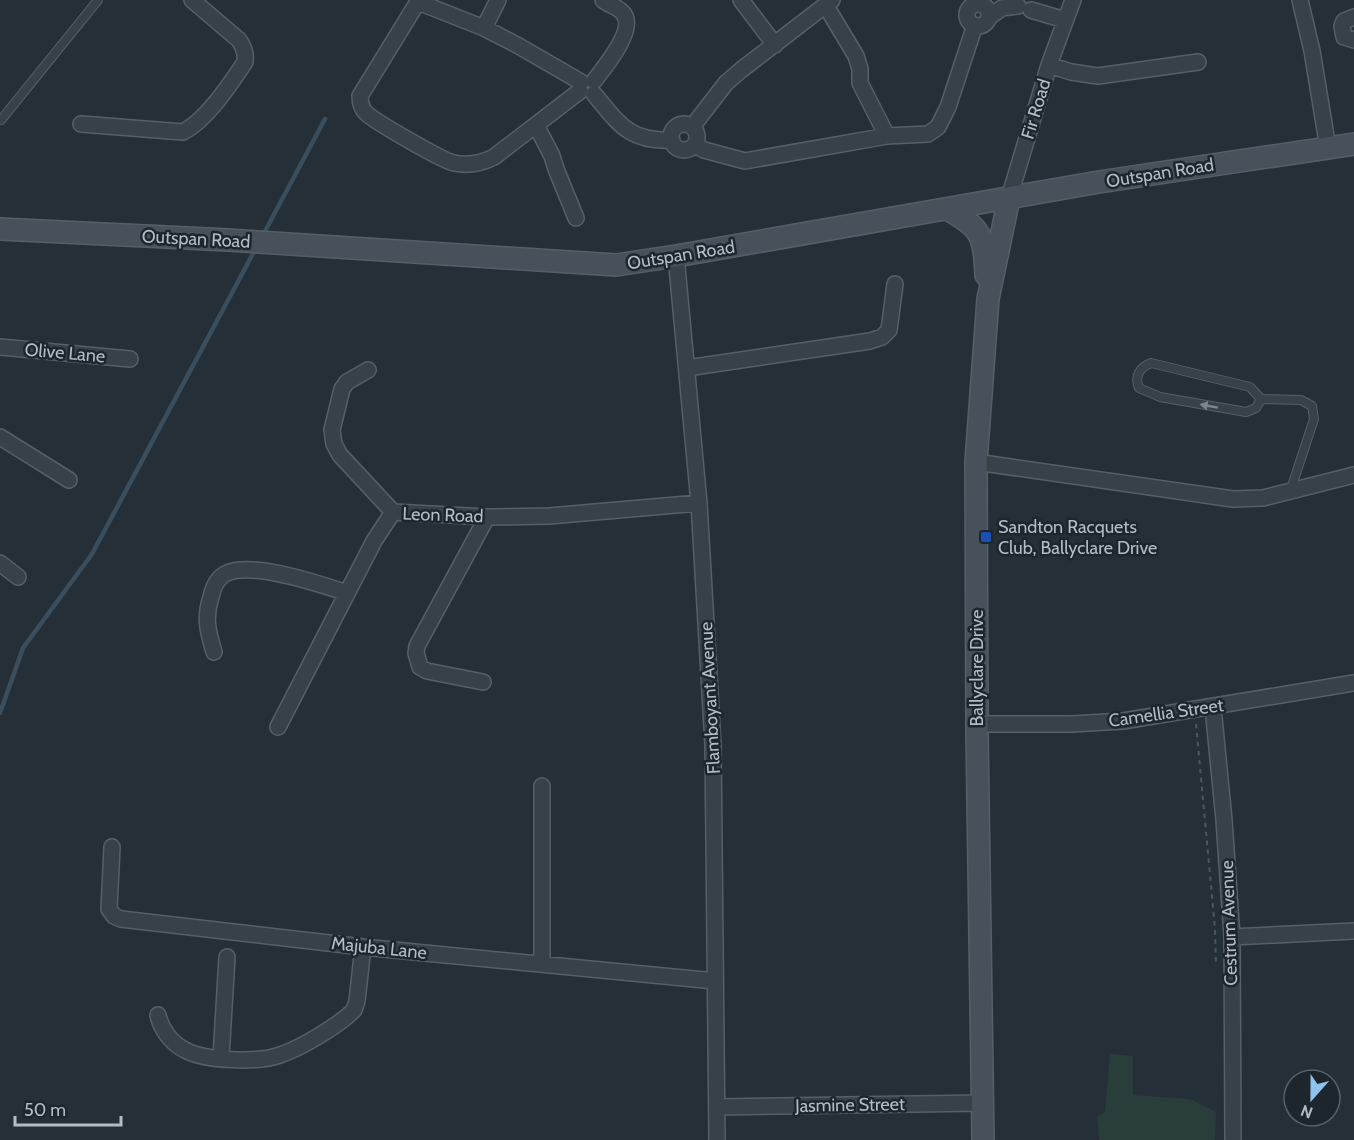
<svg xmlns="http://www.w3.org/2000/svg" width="1354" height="1140" font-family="Cabin,sans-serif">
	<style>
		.green { fill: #293d3a }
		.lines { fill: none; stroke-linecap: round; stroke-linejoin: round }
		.stream { stroke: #3a4e5d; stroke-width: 4.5 }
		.lane-casing { stroke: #565f66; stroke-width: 10 }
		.street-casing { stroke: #565f66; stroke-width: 18 }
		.secondary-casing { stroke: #565f66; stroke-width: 24 }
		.path { stroke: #485a59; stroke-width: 2; stroke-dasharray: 4.5 4.5; stroke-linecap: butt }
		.lane { stroke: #374148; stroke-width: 8 }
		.street { stroke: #374148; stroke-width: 15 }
		.secondary { stroke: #46515b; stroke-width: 21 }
		.oneway { fill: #7b858c }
		.transit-dot { fill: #1a4fb4; stroke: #1d262d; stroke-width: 2 }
		.labels { text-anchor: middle; stroke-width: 5; stroke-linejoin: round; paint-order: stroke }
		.street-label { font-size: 18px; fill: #b3bcc4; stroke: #1d262d }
		.poi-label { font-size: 18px; fill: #b3bcc4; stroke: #1d262d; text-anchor: start }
	</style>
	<rect width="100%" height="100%" fill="#242f38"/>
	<path class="green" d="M 1110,1054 L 1133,1056 L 1133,1095 L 1190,1099 L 1216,1112 L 1215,1140 L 1099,1140 L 1097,1117 L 1105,1112 Z"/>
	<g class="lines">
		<path class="stream" d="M 263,235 L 325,119
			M 0,713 L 23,648 L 92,554 L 256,248"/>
		<defs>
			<path id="lane" d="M 1,120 L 98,0
				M 1261,399 L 1256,408 L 1246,412 L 1160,397 L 1139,388 C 1134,376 1140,367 1151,363 L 1250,387 L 1261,399 L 1301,400 L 1312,406 L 1314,419 L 1290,492"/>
			<path id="street" d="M 419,0 L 360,96 C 360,103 361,108 366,113 C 374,121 443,161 454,163 C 468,166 482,163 494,157 L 580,91
				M 741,0 L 775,45
				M 1300,0 L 1312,51 L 1328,148
				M 418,2 L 484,28 L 517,45 L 581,82
				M967 15a11 11 0 1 1 22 0a11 11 0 1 1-22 0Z
				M 826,6 L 856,56 L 860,69 L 860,83 L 887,136
				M 1031,10 L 1065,20
				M 989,17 L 1002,8 L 1018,6
				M 1354,17 L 1344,21 L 1342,26 L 1344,37 L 1354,40
				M 484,28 L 498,0
				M 1049,65 L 1071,72 L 1098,76 L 1198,62
				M 594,81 C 604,68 637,29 623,13 C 618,7 609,5 603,0
				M 594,94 C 619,124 629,142 672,140
				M 81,124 L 183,132 C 207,120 230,84 245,62 C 246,53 244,48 239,40 L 192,0
				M671 137a13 13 0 1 1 26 0a13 13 0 1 1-26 0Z
				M 536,125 L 552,156 L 556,169 L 576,218
				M 692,127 L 726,83 L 741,70 L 832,0
				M 695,145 L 704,150 L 745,161 L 887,136 L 928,134 L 938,127 L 948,107 L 975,25
				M 1009,198 L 1049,65 L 1073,0
				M 676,256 L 699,503 L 713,745 L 717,1140
				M 0,347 L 130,359
				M 687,368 L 870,341 L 882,337 L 889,330 L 895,284
				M 368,370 L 347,382 L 342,389 L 332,430 L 334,444 L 340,455 L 393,512
				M 0,437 L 69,480
				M 976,462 L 1233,499 L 1263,498 L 1354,475
				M 0,563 L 18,577
				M 214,652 C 208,632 204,618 211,597 C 213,588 216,579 225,574 C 250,560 320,584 347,593
				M 483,682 L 427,671 L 420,667 L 416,653 L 417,646 L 487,517
				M 1213,707 L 1224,820 L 1232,937 L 1233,1140
				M 977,724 L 1072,724 L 1123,721 L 1354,683
				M 278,727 L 374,541 L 393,512 L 487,517 L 549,516 L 699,503
				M 542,786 L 542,964
				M 112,847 L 109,909 L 114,916 L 121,919 L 363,947 L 715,981
				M 1232,937 L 1354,931
				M 158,1015 C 161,1029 171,1043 185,1050 C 205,1061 258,1063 280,1055 C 301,1048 338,1026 354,1010 L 357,1001 L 363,947
				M 221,1058 L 227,957
				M 717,1107 L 983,1103"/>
			<path id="secondary" d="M 947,209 C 982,228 984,236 986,275
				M 0,229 L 228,240 L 616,265 L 676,256 L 1099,182 L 1354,144
				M 983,1140 L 977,731 L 976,462 L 988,299 L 1009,198"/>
		</defs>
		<use href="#lane" class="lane-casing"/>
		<use href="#street" class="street-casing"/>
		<use href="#secondary" class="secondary-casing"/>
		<path class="path" d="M 1196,724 L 1215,929 L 1216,966"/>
		<use href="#lane" class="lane"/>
		<use href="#street" class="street"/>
		<use href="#secondary" class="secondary"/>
	</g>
	<defs><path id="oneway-solid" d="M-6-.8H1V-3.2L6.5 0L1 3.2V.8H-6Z" transform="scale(1.5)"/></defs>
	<use class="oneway" href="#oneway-solid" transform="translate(1209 406) rotate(-170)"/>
	<rect class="transit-dot" x="980" y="531" width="12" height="12" rx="3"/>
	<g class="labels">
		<g class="street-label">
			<text transform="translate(1036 109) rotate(-73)" y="6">Fir Road</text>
			<text transform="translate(1160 173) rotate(-9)" y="6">Outspan Road</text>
			<text transform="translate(196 239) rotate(3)" y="6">Outspan Road</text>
			<text transform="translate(681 255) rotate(-9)" y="6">Outspan Road</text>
			<text transform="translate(65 353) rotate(5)" y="6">Olive Lane</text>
			<text transform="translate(443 515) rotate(2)" y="6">Leon Road</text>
			<text transform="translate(977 668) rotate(-90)" y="6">Ballyclare Drive</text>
			<text transform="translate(710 698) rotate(-93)" y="6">Flamboyant Avenue</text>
			<text transform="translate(1166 713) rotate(-8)" y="6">Camellia Street</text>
			<text transform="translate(1229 923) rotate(-92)" y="6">Cestrum Avenue</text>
			<text transform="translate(379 948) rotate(6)" y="6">Majuba Lane</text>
			<text transform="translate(850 1105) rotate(-1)" y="6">Jasmine Street</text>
		</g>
		<g class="poi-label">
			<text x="998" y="533">Sandton Racquets<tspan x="998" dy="21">Club, Ballyclare Drive</tspan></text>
		</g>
	</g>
	<g transform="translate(1312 1098) rotate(201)"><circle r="28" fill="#1d262d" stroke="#596269" stroke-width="1.5"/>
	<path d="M0-4.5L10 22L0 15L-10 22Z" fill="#8fc2ec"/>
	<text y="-9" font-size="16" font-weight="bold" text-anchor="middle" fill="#b3bcc4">N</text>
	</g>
	<path d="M15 1116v9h106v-9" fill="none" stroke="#b3bcc4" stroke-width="3"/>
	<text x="24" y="1116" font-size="18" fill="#b3bcc4" stroke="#1d262d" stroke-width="4.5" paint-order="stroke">50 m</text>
</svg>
